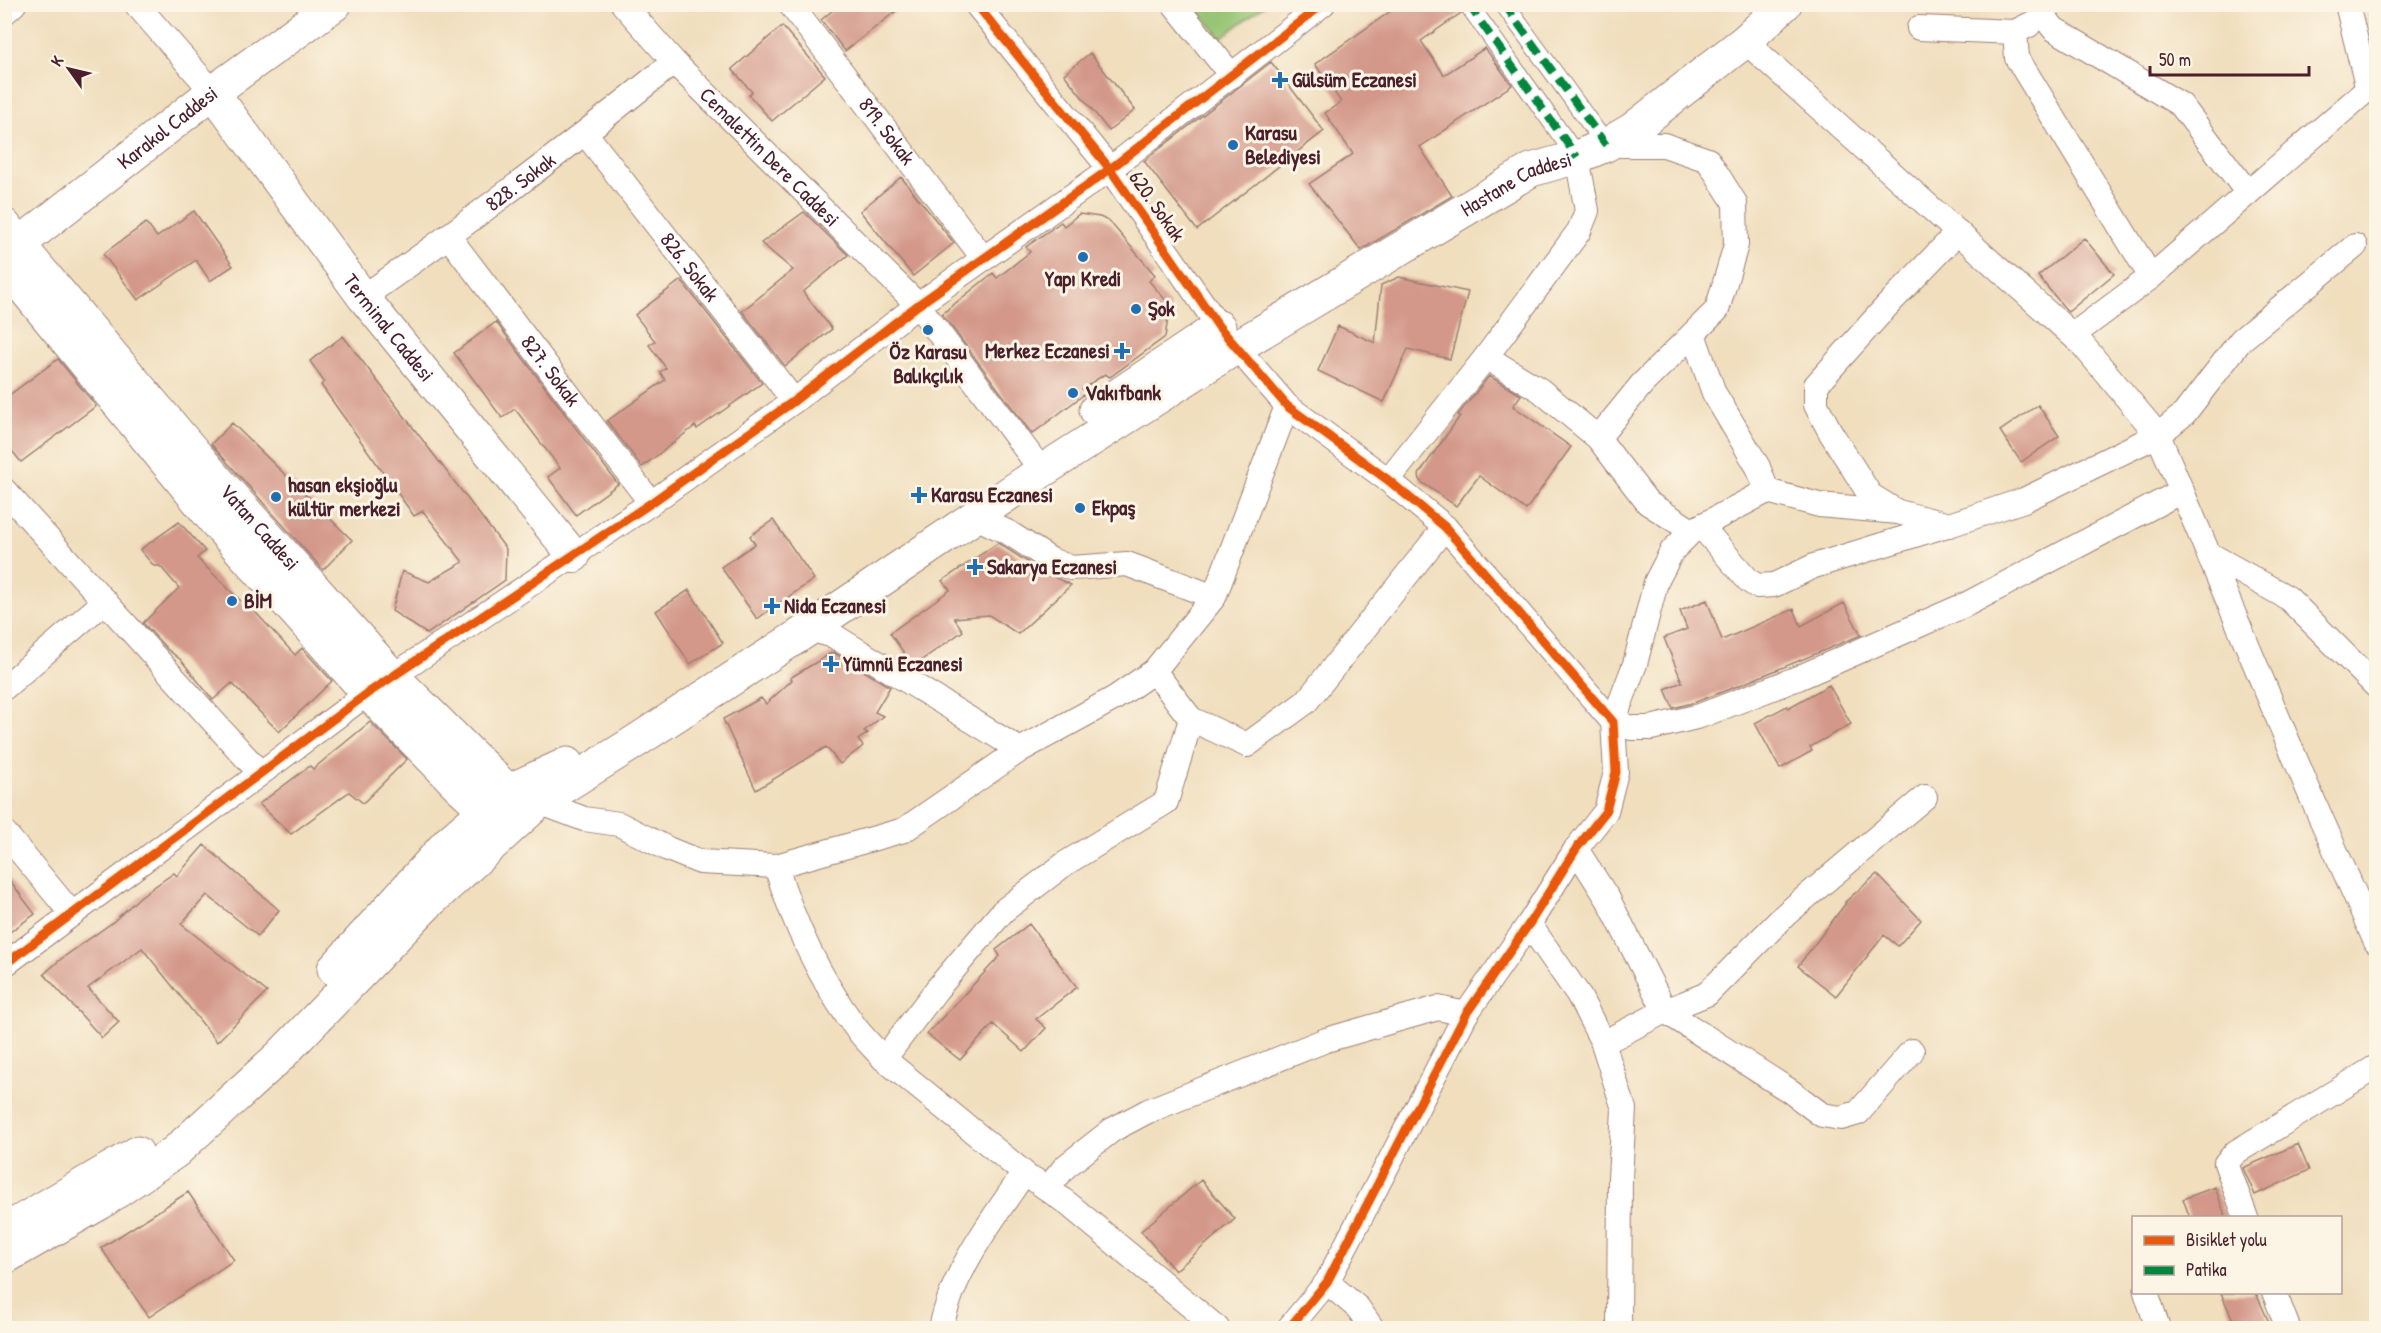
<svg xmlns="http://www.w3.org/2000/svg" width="2381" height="1333" font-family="'Patrick Hand',sans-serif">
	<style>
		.green { fill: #97c574; stroke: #707250; stroke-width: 1.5 }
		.building { fill: #d39889 }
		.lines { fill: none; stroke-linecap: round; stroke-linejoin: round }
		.pedestrian-casing { stroke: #9d7e74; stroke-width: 20 }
		.minor-casing { stroke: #9d7e74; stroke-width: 26 }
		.tertiary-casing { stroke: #9d7e74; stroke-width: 34 }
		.secondary-casing { stroke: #9d7e74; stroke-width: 35 }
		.pedestrian { stroke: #fff; stroke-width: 18 }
		.minor { stroke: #fff; stroke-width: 24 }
		.tertiary { stroke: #fff; stroke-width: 32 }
		.secondary { stroke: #fff; stroke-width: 33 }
		.quiet { stroke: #00873e; stroke-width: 8; stroke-dasharray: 15 8; stroke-linecap: butt }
		.cycleway-casing { stroke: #fcf5e5; stroke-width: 13 }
		.cycleway { stroke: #e8590c; stroke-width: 9 }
		.poi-dot { fill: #1f6fb2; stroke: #fcf5e5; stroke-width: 2 }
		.labels { text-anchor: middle; stroke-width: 6; stroke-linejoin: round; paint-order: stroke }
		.poi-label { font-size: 21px; font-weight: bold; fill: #4a1f2b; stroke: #fcf5e5; text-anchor: start }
		.street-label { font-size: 21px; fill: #4a1f2b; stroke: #fcf5e5 }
	</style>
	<rect width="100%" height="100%" fill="#fcf5e5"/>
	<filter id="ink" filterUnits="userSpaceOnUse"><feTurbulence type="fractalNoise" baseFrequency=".0167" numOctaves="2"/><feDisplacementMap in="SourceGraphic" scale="12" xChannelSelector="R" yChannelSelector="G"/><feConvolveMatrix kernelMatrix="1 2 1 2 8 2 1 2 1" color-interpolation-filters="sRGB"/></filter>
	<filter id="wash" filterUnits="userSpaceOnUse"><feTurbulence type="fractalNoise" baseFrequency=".008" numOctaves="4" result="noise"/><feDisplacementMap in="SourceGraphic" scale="24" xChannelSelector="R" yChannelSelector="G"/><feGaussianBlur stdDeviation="1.35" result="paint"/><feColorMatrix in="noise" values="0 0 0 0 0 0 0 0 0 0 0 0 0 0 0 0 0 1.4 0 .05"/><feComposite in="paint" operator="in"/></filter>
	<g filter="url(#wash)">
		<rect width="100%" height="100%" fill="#f0debd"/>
		<path class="green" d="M 1193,5 L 1265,5 L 1221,38 Z"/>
		<g id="blocks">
			<path class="building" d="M 840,4 L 905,4 L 845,51 L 821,20 Z
				M 1401,4 L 1457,4 L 1461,13 L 1421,41 L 1444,75 L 1485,48 L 1512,85 L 1420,147 L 1452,196 L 1361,250 L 1309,184 L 1353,154 L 1325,113 L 1341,102 L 1315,64 Z
				M 782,26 L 825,76 L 772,121 L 749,95 L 752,92 L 732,69 Z
				M 1090,53 L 1135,110 L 1109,131 L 1064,74 Z
				M 1271,62 L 1324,131 L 1197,230 L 1144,161 Z
				M 901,177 L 954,243 L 913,276 L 860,211 Z
				M 194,211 L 233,266 L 210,281 L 196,260 L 138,300 L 103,254 L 146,223 L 157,237 Z
				M 804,212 L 848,255 L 803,292 L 832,329 L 785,366 L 742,311 L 793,270 L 761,243 Z
				M 1079,214 L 1100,217 L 1110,222 L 1155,275 L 1149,281 L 1170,305 L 1165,337 L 1110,377 L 1105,374 L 1082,389 L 1086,393 L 1032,434 L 942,314 L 993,273 L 997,278 L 1030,252 L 1026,247 L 1061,222 L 1064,226 Z
				M 2084,238 L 2114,274 L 2068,312 L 2038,276 Z
				M 1399,277 L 1468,292 L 1450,359 L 1408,349 L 1384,402 L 1318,371 L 1338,326 L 1375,343 L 1381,285 Z
				M 681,280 L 762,383 L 697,429 L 695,426 L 642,467 L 607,421 L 665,380 L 660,372 L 666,368 L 649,345 L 655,341 L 635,315 Z
				M 496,322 L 618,484 L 576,515 L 548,477 L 560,468 L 515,409 L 502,418 L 454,353 Z
				M 343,336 L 506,549 L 505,580 L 427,634 L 392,611 L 402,571 L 429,582 L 463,562 L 423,511 L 414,516 L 321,385 L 324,382 L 310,361 Z
				M 58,359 L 96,406 L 21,462 L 4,441 L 4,399 Z
				M 1489,376 L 1521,395 L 1513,406 L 1571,447 L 1526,510 L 1479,476 L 1456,506 L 1420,481 L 1419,474 L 1460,416 L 1458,415 Z
				M 2038,405 L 2059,436 L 2021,462 L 2000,431 Z
				M 232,423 L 352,540 L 323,570 L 211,444 Z
				M 773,520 L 814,579 L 757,619 L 721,567 L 755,544 L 750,536 Z
				M 179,522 L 205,551 L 197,558 L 244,604 L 246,602 L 295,655 L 302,648 L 332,681 L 279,732 L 232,683 L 213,700 L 181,660 L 167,649 L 143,623 L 179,588 L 160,566 L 154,566 L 140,550 Z
				M 998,543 L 1043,572 L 1071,585 L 1018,634 L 989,615 L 954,618 L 963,631 L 913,666 L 890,633 L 950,590 L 942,581 Z
				M 689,590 L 723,643 L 690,664 L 656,611 Z
				M 1707,600 L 1722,640 L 1794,609 L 1801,626 L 1844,603 L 1861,635 L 1740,685 L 1696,702 L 1673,708 L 1665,689 L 1682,682 L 1664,638 L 1687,629 L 1680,611 Z
				M 833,652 L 890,687 L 875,712 L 883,716 L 864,731 L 868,733 L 858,740 L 863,746 L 840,764 L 826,747 L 756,790 L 723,719 L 761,698 L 766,704 L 792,680 L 790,678 Z
				M 1829,685 L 1851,724 L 1810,747 L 1812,751 L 1780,769 L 1755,723 L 1787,706 L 1788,708 Z
				M 370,722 L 407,759 L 363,803 L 349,792 L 291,834 L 259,804 L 310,766 L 313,769 Z
				M 204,845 L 279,910 L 258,936 L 207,895 L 181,924 L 267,992 L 217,1042 L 142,948 L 88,988 L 119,1022 L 102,1038 L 44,974 L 61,959 L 113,922 L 141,896 L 174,873 L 177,876 Z
				M 4,873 L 35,914 L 4,936 Z
				M 1877,874 L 1921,920 L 1898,946 L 1884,935 L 1836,996 L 1798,966 L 1846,903 L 1845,902 Z
				M 1029,924 L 1077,987 L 1036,1019 L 1046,1028 L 1024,1052 L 993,1024 L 960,1060 L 927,1034 L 1000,956 L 996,950 Z
				M 2298,1144 L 2309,1170 L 2255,1195 L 2243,1168 Z
				M 1201,1180 L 1235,1219 L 1175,1271 L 1141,1231 Z
				M 2215,1187 L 2226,1218 L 2190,1218 L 2183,1199 Z
				M 188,1192 L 234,1260 L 149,1317 L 101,1248 Z
				M 2221,1293 L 2256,1293 L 2272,1329 L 2237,1329 Z"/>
		</g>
	</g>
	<g filter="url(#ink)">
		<use href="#blocks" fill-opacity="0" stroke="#9d7e74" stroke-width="1.5"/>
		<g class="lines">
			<defs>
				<path id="pedestrian" d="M 1468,4 L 1577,157
					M 1504,4 L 1606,145"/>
				<g id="minor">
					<path d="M 136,4 L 213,92"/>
					<path id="s1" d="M 623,4 L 674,62 L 918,305 L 1042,471"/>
					<path id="s2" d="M 790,4 L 984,259"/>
					<path d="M 976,4 L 1110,169 L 1219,327 L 1287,406 L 1388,480 L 1445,527 L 1613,722 L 1616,772 L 1606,811 L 1576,849 L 1529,924 L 1466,1014 L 1327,1282 L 1289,1328"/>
					<path d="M 1174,4 L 1232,76"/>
					<path d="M 2347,4 L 2368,90"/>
					<path d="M 4,13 L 14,4"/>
					<path d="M 2041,13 L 2054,29 L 2181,105 L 2248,193"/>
					<path d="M 1919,28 L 2015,32 L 2029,25"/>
					<path d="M 2015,32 L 2017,58 L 2151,277"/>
					<path d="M 1745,41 L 2081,343 L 2158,435 L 2311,796 L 2376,942"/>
					<path id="s3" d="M 585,133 L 794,401"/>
					<path id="s4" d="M 449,237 L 651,503"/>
					<path id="s5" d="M 363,297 C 470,223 572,144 674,62"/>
					<path d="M 1693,334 L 1714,393 L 1758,467 L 1767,491"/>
					<path d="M 2073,335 L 2151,277 L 2376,82"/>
					<path d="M 1486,357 L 1540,390 L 1598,438 L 1648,503 L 1692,531"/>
					<path d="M 1598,438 L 1642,384 L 1717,310 L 1736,245 L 1735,203 L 1708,160 L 1664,145 L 1606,145"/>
					<path d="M 1388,480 L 1486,357 L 1579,231 L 1587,211 L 1577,157"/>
					<path d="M 4,490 L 260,773"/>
					<path d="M 2182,491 L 1967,604 L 1798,678 L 1700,716 L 1651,728 L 1632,728 L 1613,722 L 1635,664 L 1656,582 L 1672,551 L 1692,531 L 1767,491 L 1819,505 L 1898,512 L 1949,525 L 2024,500 L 2158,435 L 2184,414 L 2241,340 L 2355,246"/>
					<path d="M 1896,511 L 1870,495 L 1831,433 L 1816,405 L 1816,385 L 1885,308 L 1958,232"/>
					<path d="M 976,517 L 1009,533 L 1051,560 L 1071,568 L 1127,564 L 1214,597"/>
					<path d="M 1701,526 L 1749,581 L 1757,586 L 1774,585 L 1814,566 L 1947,525"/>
					<path d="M 2209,554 L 2288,598 L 2376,686"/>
					<path d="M 809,629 L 834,636 L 1020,750"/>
					<path d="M 1154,671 L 1214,597 L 1287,406"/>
					<path d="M 4,688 L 105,601"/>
					<path d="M 1191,719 L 1247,745 L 1306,702 L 1445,527"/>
					<path d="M 539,802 L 584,819 L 619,824 L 668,849 L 700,862 L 776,866 L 904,830 L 1020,750 L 1115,698 L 1154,671 L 1191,719 L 1166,802 L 1066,863 L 1003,911 L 937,989 L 884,1059 L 1024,1173 C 991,1222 953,1270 941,1328"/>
					<path d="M 4,832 L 72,914"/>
					<path d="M 1576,849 L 1608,899 L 1665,1011 L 1603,1043 L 1624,1109 L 1620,1178 L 1619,1328"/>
					<path d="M 776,866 C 793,921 819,977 853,1024 C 862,1037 874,1048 884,1059"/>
					<path d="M 1529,924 L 1578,994 L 1603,1043"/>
					<path d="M 4,965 L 368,693 L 651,503 L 794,401 L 918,305 L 1110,169 L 1323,4"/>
					<path d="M 1665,1011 L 1707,994 L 1786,914 L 1925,797"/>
					<path d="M 1665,1011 L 1790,1091 L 1822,1115 L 1841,1118 L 1858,1113 L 1912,1051"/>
					<path d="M 1035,1180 L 1067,1203 L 1217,1328"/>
					<path d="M 1048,1188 L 1065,1167 L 1112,1130 L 1148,1111 L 1326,1040 L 1438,1008 L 1466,1014"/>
					<path d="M 2246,1218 L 2226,1163 L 2236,1152 L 2376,1067"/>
					<path d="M 1327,1282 L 1358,1308 L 1372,1328"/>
					<path d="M 2146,1292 L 2158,1328"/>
					<path d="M 2274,1292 L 2288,1328"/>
				</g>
				<g id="tertiary">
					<path id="s6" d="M 213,92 L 363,297 L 574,556"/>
				</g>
				<g id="secondary">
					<path id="s7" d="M 4,225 L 19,245 L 212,474 L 392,676 L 508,791 L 529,798"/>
					<path id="s8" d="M 4,256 L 213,92 L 335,4"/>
					<path d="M 4,264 L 218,525 L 368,693 L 458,785 L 502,826"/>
					<path d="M 1096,410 L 1219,327"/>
					<path d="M 334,969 L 448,843 L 508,791 L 567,764"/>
					<path d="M 4,1231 L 137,1153"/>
					<path id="s9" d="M 4,1258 L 100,1203 L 175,1152 L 280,1056 L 426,905 L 539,802 L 630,745 L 809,629 L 1042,471 L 1235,348 L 1531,170 L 1577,157 L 1606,145 L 1633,129 L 1745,41 L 1785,4"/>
				</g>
			</defs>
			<use href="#pedestrian" class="pedestrian-casing"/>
			<use href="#minor" class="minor-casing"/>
			<use href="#tertiary" class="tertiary-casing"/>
			<use href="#secondary" class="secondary-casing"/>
			<use href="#pedestrian" class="pedestrian"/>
			<use href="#minor" class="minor"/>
			<use href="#tertiary" class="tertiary"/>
			<use href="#secondary" class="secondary"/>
			<path class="quiet" d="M 1468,4 L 1577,157
				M 1504,4 L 1606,145"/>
			<defs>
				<path id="cycleway" d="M 976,4 L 1110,169 L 1219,327 L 1287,406 L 1388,480 L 1445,527 L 1613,722 L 1616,772 L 1606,811 L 1576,849 L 1529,924 L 1466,1014 L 1327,1282 L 1289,1328
					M 4,965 L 368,693 L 651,503 L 794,401 L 918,305 L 1110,169 L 1323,4"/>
			</defs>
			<use href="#cycleway" class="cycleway-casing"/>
			<use href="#cycleway" class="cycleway"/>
		</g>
	</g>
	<g class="poi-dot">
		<path d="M1277 71h6v6h6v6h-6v6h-6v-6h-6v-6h6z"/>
		<circle cx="1233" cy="145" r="6"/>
		<circle cx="1083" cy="257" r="6"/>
		<circle cx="1136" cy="309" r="6"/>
		<circle cx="928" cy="330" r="6"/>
		<path d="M1119 342h6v6h6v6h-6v6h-6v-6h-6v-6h6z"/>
		<circle cx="1073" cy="393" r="6"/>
		<path d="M916 486h6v6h6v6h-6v6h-6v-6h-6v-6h6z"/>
		<circle cx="276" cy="497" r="6"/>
		<circle cx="1080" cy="508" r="6"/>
		<path d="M972 558h6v6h6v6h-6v6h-6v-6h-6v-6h6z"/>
		<circle cx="232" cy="601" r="6"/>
		<path d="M769 597h6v6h6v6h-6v6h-6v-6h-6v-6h6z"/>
		<path d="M828 655h6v6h6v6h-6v6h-6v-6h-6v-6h6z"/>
	</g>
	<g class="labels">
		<g class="poi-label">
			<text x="1292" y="87">Gülsüm Eczanesi</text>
			<text x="1245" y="140">Karasu<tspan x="1245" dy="24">Belediyesi</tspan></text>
			<text x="1083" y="286" text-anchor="middle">Yapı Kredi</text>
			<text x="1148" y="316">Şok</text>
			<text x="1110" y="358" text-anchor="end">Merkez Eczanesi</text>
			<text x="928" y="359" text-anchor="middle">Öz Karasu<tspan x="928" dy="24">Balıkçılık</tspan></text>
			<text x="1085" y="400">Vakıfbank</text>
			<text x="288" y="492">hasan ekşioğlu<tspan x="288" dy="24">kültür merkezi</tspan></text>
			<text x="931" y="502">Karasu Eczanesi</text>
			<text x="1092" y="515">Ekpaş</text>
			<text x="987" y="574">Sakarya Eczanesi</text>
			<text x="244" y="608">BİM</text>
			<text x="784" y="613">Nida Eczanesi</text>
			<text x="843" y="671">Yümnü Eczanesi</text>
		</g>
		<g class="street-label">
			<text dy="7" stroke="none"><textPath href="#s8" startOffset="208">Karakol Caddesi</textPath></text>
			<text dy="7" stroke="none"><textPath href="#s2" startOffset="160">819. Sokak</textPath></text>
			<text dy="7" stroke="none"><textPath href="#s1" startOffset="212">Cemalettin Dere Caddesi</textPath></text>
			<text dy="7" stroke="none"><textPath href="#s5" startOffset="195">828. Sokak</textPath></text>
			<text dy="7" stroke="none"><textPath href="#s9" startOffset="1864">Hastane Caddesi</textPath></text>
			<text transform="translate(1157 206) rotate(55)" y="7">620. Sokak</text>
			<text dy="7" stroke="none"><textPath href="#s3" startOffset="170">826. Sokak</textPath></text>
			<text dy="7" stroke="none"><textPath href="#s6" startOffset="294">Terminal Caddesi</textPath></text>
			<text dy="7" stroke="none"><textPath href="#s4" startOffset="168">827. Sokak</textPath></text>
			<text dy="7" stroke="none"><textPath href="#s7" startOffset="396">Vatan Caddesi</textPath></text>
		</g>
	</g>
	<rect width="2381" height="1333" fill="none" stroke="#fcf5e5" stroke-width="24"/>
	<rect x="2132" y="1216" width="210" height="78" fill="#fcf5e5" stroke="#b59f9b" stroke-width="1.5"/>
	<rect x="2144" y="1236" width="30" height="9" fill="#e8590c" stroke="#b59f9b" stroke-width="1.5"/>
	<text x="2186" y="1246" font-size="18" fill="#4a1f2b">Bisiklet yolu</text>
	<rect x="2144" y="1266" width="30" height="9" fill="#00873e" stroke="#b59f9b" stroke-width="1.5"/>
	<text x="2186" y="1276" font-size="18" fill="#4a1f2b">Patika</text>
	<g transform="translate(69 69) rotate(304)" stroke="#fcf5e5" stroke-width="4.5" paint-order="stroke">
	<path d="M0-4.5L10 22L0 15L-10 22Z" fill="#4a1f2b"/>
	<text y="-9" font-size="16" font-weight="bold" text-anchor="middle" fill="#4a1f2b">K</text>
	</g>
	<path d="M2150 66v9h159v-9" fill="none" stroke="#4a1f2b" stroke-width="3"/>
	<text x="2159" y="66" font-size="18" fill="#4a1f2b" stroke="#fcf5e5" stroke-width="4.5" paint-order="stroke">50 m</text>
</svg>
